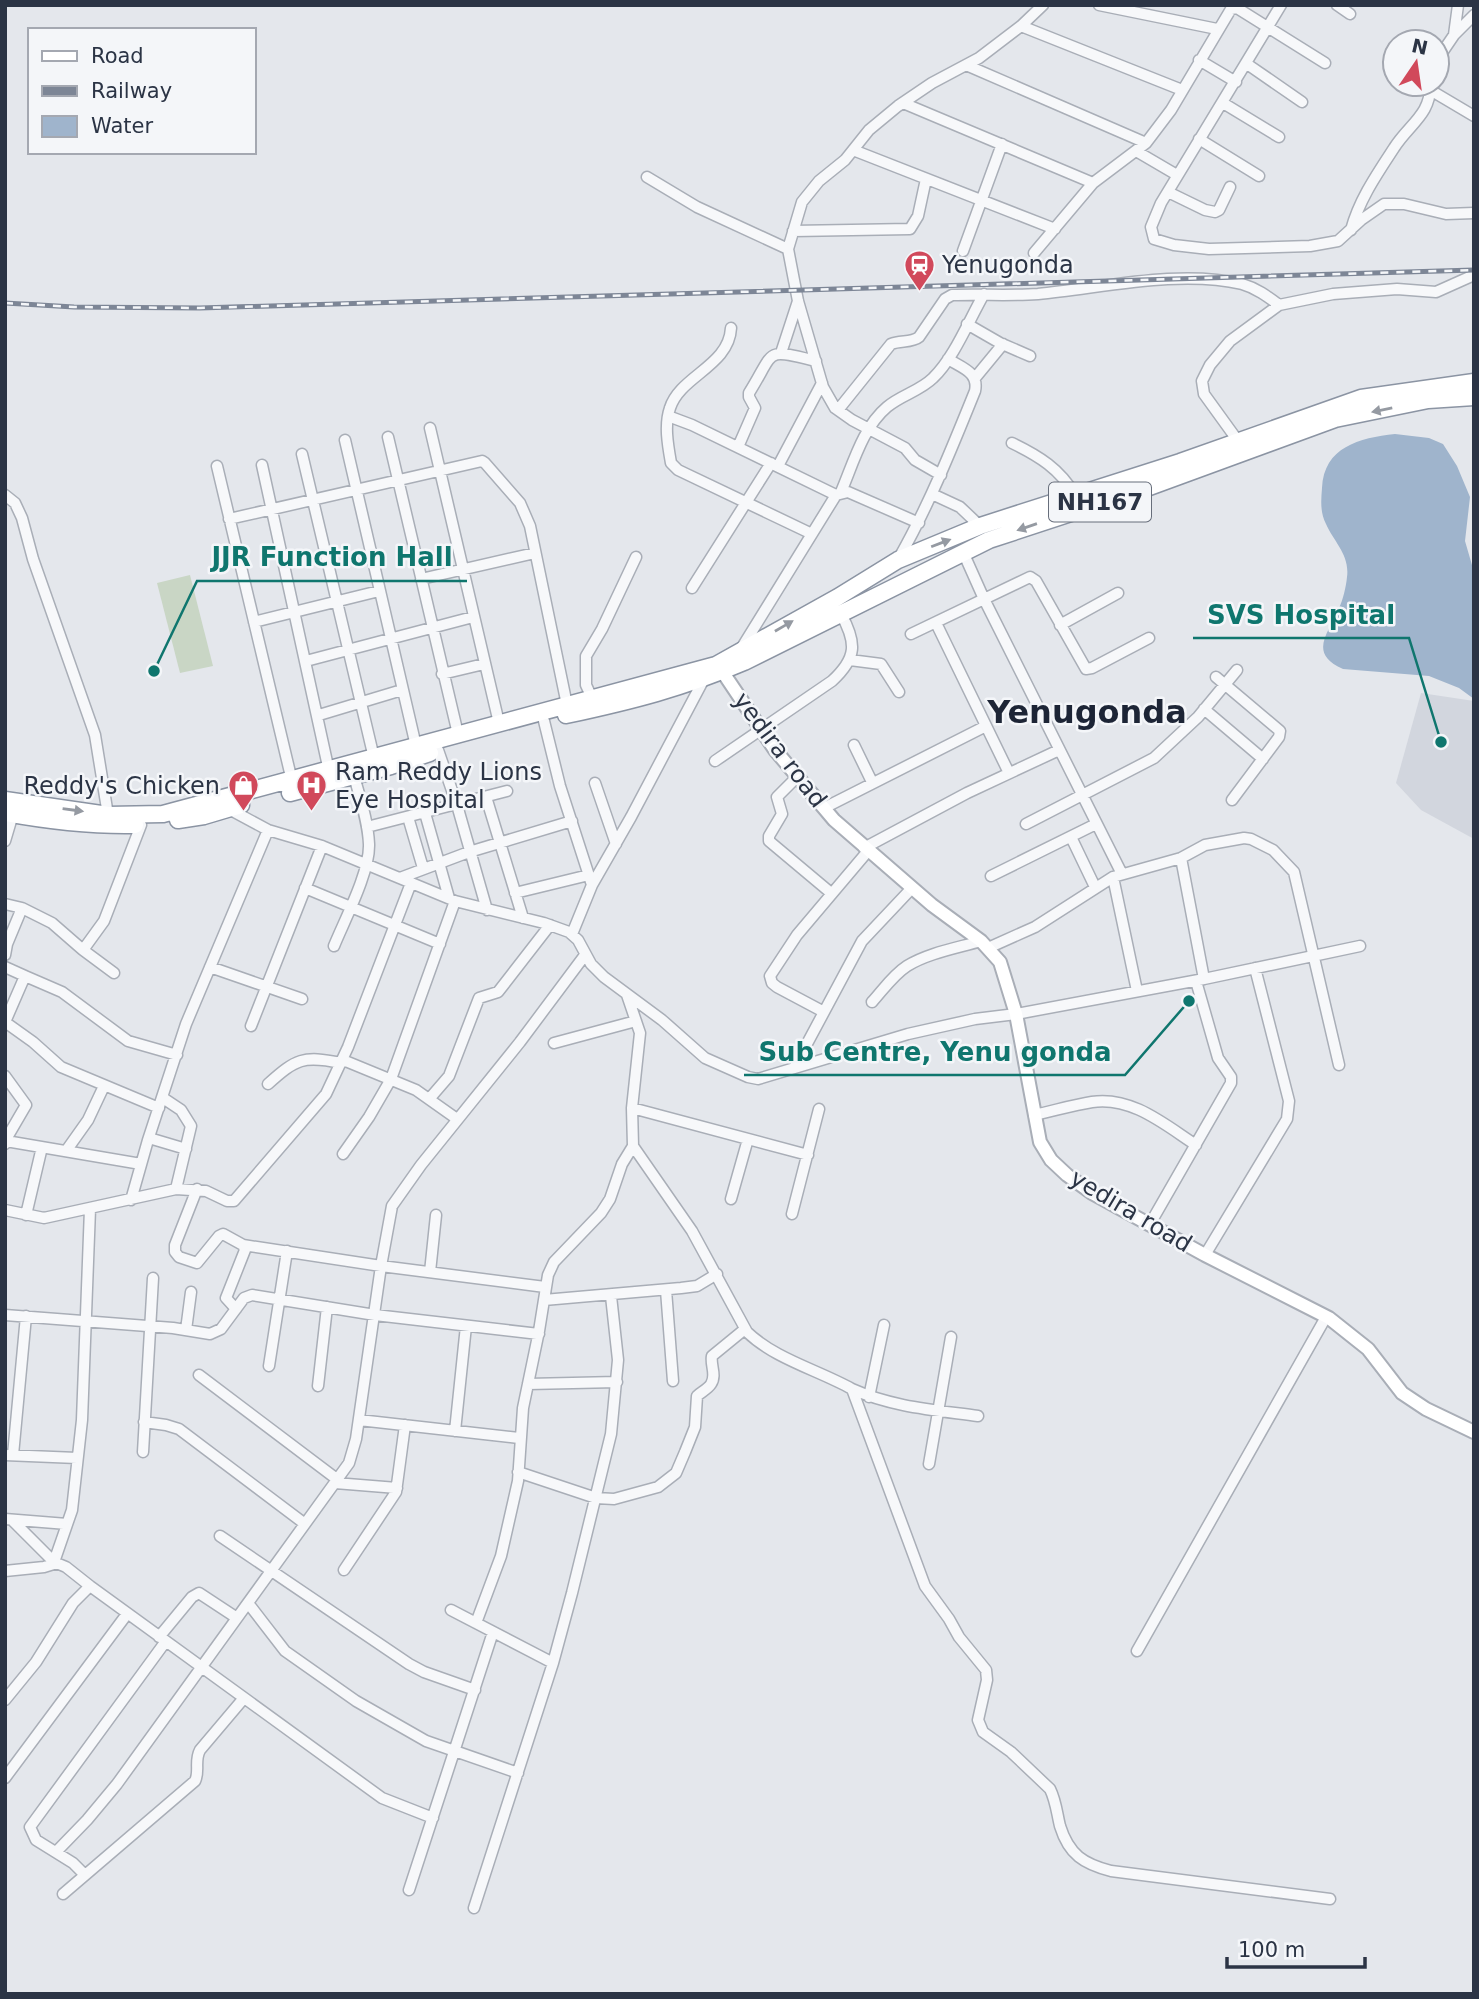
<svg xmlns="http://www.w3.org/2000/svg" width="1479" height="1999" font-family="'DejaVu Sans',sans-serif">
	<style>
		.built { fill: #d2d6de }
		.green { fill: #c9d6c5 }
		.water { fill: #9fb4cc }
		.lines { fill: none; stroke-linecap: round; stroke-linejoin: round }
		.minor-casing { stroke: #a9aeb7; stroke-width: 13 }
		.secondary-casing { stroke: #a9aeb7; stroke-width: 16 }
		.trunk-casing { stroke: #8b94a3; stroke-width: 19 }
		.minor { stroke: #f7f8fa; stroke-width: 10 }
		.secondary { stroke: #fff; stroke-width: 12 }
		.trunk { stroke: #fff; stroke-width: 16 }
		.rail-casing { stroke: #7d8696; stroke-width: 5 }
		.rail { stroke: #f4f6f9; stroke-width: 2.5; stroke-dasharray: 8; stroke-linecap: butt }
		.oneway { fill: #959aa2 }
		.labels { text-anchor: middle; stroke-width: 5; stroke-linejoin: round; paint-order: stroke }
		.shield { fill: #f4f6f9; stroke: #676e7b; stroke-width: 2 }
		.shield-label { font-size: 23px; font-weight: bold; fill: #2b3445 }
		.poi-label { font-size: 24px; fill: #2b3445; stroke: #f4f6f9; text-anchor: start }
		.street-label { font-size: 24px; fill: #2b3445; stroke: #f4f6f9 }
		.district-label { font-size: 32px; font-weight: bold; fill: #1d2536; stroke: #f4f6f9 }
		.leader { fill: none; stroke: #0f766e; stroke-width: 2.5 }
		.callout-dot { fill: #0f766e; stroke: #f4f6f9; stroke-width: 2.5 }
		.callout-label { font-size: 26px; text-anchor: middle; font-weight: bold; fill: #0f766e; stroke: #f4f6f9; stroke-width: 5; stroke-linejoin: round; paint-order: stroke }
	</style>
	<rect width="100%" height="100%" fill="#e4e7ec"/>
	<path class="built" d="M 1421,693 L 1474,701 L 1474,839 L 1421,810 L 1396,783 Z"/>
	<path class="green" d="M 190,575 L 213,666 L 180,673 L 157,583 Z"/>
	<path class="water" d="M 1395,434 L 1429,438 L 1443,444 L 1457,466 L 1470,497 L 1465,541 L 1474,572 L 1474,699 L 1459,688 L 1429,676 L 1343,669 C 1307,653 1329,633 1339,608 C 1343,600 1346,587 1347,577 C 1350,555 1334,542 1326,524 C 1320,512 1321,501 1322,488 C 1324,447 1359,438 1395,434 Z"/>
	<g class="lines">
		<defs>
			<path id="minor" d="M 1099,5 L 1217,29
				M 1281,5 L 1161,203 L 1151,227 L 1154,239 L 1174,245 L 1209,249 L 1310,246 L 1338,241 L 1361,220 L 1384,204 L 1404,204 L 1446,214 L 1474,213
				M 1337,5 L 1350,14
				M 1021,26 L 1182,90
				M 1454,35 L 1458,5
				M 1199,60 L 1236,82
				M 1437,60 L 1454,35 L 1474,15
				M 1247,64 L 1302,102
				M 966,65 L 1146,143
				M 1420,84 L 1474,116
				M 903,103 L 1093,183
				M 1223,103 L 1279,137
				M 1199,139 L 1259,176
				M 853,150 L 1055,229
				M 1136,151 L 1177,175
				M 647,177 L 697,207 L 788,249
				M 1168,192 L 1205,210 L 1215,212 L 1219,210 L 1230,187
				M 1351,230 C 1359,200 1377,174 1394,148 C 1408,125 1432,114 1430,84
				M 793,231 L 910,229 L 918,216 L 926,179
				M 963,251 L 1002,144
				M 1034,253 L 1093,183 L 1146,143 L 1171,110 L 1231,9 L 1237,8 L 1325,63
				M 967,324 L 1000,343 L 1030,356
				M 731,328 C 729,366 680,376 670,408 C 664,425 668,446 671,463 L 678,470 L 812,534
				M 781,353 L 798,301
				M 975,378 L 1003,344
				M 838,410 L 891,344 C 900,340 912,343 919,337 L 945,299 L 952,295 C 981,294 1010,296 1038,294 C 1102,288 1179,269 1242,284 C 1256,288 1267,296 1279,305
				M 668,416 L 692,425 L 836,495
				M 430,428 L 499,723
				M 388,437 L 458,734
				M 345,440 L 416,746
				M 1238,441 L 1204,394 L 1202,381 L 1210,365 L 1230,341 L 1279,305 L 1333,294 L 1397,289 L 1436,292 L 1474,275
				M 1012,443 C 1039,456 1060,469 1075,495
				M 738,447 L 755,408 L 749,397 L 749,393 C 776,350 763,348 816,361
				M 302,454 L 374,758
				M 262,465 L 329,771
				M 217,466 L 292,781
				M 778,466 L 822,383
				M 941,475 L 915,460 L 905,448 L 852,420 L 835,408 L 823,387 L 798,301 L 788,249 L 802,202 L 819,181 L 845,160 L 869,130 L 898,106 L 932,83 L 979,58 L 1021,26 L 1043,5
				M 841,492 C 853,464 863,427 887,407 C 901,395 920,391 933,378 C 954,358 969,320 984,294
				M 932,494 L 960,507 L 980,526
				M 5,495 L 15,503 L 22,518 L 33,559 L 95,735 L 108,815
				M 229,519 L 482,461 L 485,463 L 520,503 L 530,526 L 567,705
				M 963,552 L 984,599 L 1122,874
				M 899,558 C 929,505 952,448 975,391 C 979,372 962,368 948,359
				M 421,579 L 535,553
				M 692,588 L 771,463
				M 254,622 L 379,591
				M 936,623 L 1009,773
				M 1060,625 L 1118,593
				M 911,634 L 1030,577 L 1036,581 L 1086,669 L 1092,668 L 1149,638
				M 741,649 L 836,495 L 848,492 L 919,523
				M 850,660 L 881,664 L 899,692
				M 306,661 L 473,617
				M 442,674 L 484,664
				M 1216,677 L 1280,731 L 1279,737 L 1232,800
				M 592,698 L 586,685 L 586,656 L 602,629 L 636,557
				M 1204,709 L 1263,759
				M 319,715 L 402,690
				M 544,721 L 560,786 L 592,885
				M 854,745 L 872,782
				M 438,750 L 457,805 L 487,910
				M 715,761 L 832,681 C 857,658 857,643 841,614
				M 797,777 L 777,797 L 782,814 L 769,836 L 769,841 L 831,893
				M 595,783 L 616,844
				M 486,797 L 523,918
				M 824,808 L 986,726
				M 229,809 L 268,830 L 322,846 L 455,901 L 544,923 L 569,932 L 578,940 L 591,964 L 604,977 L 662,1020 L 705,1058 L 748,1077 L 758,1079 L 908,1034 L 975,1019 L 1016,1014 L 1204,979 L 1360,946
				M 425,813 L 449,898
				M 408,817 L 423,868
				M 1026,824 L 1154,758 L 1198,717 L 1237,670
				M 367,827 L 507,791
				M 1071,837 L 1095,887
				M 5,841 L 13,814
				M 864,848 L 967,793 L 1059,750
				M 1181,858 L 1204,979
				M 991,876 L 1096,824
				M 1113,877 L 1137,991
				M 400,878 L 469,852 L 572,821
				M 305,888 L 440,944
				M 515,893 L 589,875
				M 5,904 L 22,908 L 7,944 L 5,955
				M 22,908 L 52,923 L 83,950 L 104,921 L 141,825
				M 572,934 L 592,885 L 631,817 L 704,679
				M 334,946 C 345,919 370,872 369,844 C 368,821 360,798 354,776
				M 988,948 L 1035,927 L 1113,877 L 1181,858 L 1205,845 L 1244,838 L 1251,839 L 1273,850 L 1294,872 L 1339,1065
				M 83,950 L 114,973
				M 5,967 L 25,976 L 5,1022
				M 210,967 L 302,999
				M 25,976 L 62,992 L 128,1041 L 177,1055
				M 627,995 L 640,1033 L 632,1108 L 633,1146 L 692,1231 L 747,1332 C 775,1359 818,1370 852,1389 L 925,1586 L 949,1619 L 959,1637 L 986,1670 L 987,1680 L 978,1720 L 983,1732 L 1011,1752 L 1050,1789 C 1056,1801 1057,1814 1060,1826 C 1069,1855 1084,1864 1111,1871 L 1330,1899
				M 872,1002 C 883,990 893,975 907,966 C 928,953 957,948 981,941
				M 824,1012 L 777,987 L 772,983 L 770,976 L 797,935 L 868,851
				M 5,1022 L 33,1042 L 61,1067 L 159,1108
				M 251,1026 L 322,846
				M 554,1043 L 636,1021
				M 343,1060 L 416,1090 L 457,1119
				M 794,1068 L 862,941 L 912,888
				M 5,1076 L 26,1105 L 5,1141
				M 268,1084 C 296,1059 303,1055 341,1063
				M 163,1098 L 181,1110 L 191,1126 L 176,1189
				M 430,1098 L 449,1076 L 479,998 L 498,992 L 550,925
				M 632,1108 L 808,1155
				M 1034,1115 C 1053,1111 1073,1105 1092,1102 C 1132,1096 1165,1125 1196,1145
				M 149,1138 L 186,1149
				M 5,1144 L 6,1141 L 141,1164
				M 66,1151 L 88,1120 L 104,1086
				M 343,1154 L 369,1117 L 391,1079 L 455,901
				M 197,1189 L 175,1245 L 175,1252 L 179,1257 L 197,1263 L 219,1236 L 223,1234 L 243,1245 L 245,1250 L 226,1298 L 236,1309
				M 731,1199 L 748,1139
				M 131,1200 L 148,1140 L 186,1024 L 268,830
				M 5,1210 L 44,1218 L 176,1189 L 206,1191 L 227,1201 L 234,1201 L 326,1094 L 348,1047 L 411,883
				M 792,1214 L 819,1109
				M 26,1215 L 42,1147
				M 1150,1224 L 1231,1083 L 1231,1077 L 1218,1058 L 1196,981
				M 243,1245 L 381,1266 L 545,1287
				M 1205,1255 L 1287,1119 L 1289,1101 L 1255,968
				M 430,1272 L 436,1215
				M 666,1290 L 673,1381
				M 544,1300 L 681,1288 L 697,1286 L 717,1274
				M 5,1315 L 173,1328 L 210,1334 L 221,1329 L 244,1298 L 252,1295 L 375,1315 L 539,1334
				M 186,1330 L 191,1292
				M 269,1366 L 287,1251
				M 199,1375 L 338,1480
				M 528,1384 L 617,1382
				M 318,1386 L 327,1307
				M 852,1389 C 892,1407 935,1410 978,1416
				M 869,1397 L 884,1325
				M 359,1420 L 519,1438
				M 144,1422 L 166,1425 L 179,1429 L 305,1524
				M 455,1431 L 466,1326
				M 143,1452 L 153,1278
				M 5,1455 L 77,1458
				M 13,1455 L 26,1316
				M 929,1464 L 951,1337
				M 518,1472 L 596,1498 L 614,1499 L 658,1487 L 676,1473 L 685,1452 L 695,1427 L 697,1396 C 701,1392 708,1389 711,1384 C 717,1375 710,1365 712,1356 L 745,1329
				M 335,1483 L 397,1488
				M 5,1519 L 67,1524
				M 12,1520 L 54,1562
				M 220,1536 L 409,1664 L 424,1672 L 475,1690
				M 344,1570 L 396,1492 L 405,1425
				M 5,1571 L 44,1567 L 57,1563
				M 90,1586 L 382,1798 L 433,1818
				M 248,1603 L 285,1651 L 356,1701 L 426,1741 L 518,1773
				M 451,1610 L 553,1663
				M 476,1623 L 501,1556 L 518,1481 L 523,1408 L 539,1331 L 548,1275 L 554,1262 L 601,1213 L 610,1199 L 622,1164 L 633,1146
				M 159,1637 L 192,1597 L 199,1593 L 237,1618
				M 1137,1651 L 1326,1317
				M 5,1700 L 36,1662 L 73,1603 L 90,1586 L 66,1567 L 54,1562 L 72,1510 L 82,1420 L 90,1209
				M 5,1778 L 127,1614
				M 56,1852 L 87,1820 L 117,1784 L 349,1463 L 356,1439 L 381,1266 L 392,1206 L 421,1165 L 520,1042 L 585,955
				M 85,1875 L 73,1863 L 36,1840 L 30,1827 L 166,1641
				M 409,1890 L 493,1632
				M 63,1894 L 195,1781 C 200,1771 194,1761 200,1750 L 244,1698
				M 474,1908 L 553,1663 L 572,1593 L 611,1434 L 618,1360 L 611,1296"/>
			<path id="secondary" d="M 722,671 L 775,750 L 834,820 L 932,905 L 981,941 L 1000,962 L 1016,1014 L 1040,1142 L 1051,1160 L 1067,1175 L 1092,1193 L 1205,1255 L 1329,1318 L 1368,1349 L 1402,1393 L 1426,1409 L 1474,1432"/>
			<path id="trunk" d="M 566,715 C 631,701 683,688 744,662 L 989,540 L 1141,490 L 1335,419 L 1428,400 L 1474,397
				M 290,793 L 391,766 L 430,753
				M 5,800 L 108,815 L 163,814 L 716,665 L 838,597 L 898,560 L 980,526 L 1180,462 L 1361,398 L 1474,382
				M 5,813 C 49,821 90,826 135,825
				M 178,820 L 204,816 L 241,805"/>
		</defs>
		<use href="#minor" class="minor-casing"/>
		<use href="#secondary" class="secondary-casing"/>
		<use href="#trunk" class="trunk-casing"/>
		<use href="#minor" class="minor"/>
		<use href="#secondary" class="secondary"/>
		<use href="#trunk" class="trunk"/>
		<defs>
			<path id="rail" d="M 5,303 L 74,307 L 200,308 L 1474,270"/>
		</defs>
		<use href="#rail" class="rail-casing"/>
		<use href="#rail" class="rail"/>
	</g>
	<defs><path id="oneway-solid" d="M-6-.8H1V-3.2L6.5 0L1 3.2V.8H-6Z" transform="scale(1.75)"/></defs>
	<g class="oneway">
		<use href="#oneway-solid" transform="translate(1382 410) rotate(168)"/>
		<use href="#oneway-solid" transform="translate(1027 527) rotate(161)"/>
		<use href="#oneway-solid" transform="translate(941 543) rotate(-21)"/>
		<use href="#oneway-solid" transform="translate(784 626) rotate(-30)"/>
		<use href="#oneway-solid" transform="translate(73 810) rotate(8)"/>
	</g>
	<defs>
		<symbol id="station-pin" viewBox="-11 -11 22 30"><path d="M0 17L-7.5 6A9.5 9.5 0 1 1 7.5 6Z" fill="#d1495b" stroke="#f4f6f9"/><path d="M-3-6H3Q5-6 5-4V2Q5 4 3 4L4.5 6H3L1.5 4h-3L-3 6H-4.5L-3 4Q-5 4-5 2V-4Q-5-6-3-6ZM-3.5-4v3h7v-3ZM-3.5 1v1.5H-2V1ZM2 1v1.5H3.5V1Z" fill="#fff"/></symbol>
		<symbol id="shop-pin" viewBox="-11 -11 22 30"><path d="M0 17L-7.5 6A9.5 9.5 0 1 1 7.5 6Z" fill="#d1495b" stroke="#f4f6f9"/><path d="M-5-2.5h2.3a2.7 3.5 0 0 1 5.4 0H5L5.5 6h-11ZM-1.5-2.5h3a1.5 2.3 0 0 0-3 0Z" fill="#fff"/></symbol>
		<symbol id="hospital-pin" viewBox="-11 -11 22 30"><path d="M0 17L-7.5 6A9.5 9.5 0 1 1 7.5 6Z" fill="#d1495b" stroke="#f4f6f9"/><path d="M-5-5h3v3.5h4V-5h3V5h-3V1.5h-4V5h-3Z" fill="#fff"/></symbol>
	</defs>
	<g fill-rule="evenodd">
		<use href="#station-pin" x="902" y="248" width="35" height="47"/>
		<use href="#shop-pin" x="226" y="768" width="35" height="47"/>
		<use href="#hospital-pin" x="294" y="768" width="35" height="47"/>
	</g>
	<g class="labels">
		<rect class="shield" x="1049" y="482.5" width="102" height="39" rx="5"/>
		<g class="shield-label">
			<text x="1100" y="510">NH167</text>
		</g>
		<g class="poi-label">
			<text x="942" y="273">Yenugonda</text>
			<text x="335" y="780">Ram Reddy Lions<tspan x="335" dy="28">Eye Hospital</tspan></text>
			<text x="220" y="794" text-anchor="end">Reddy's Chicken</text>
		</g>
		<g class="street-label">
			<text transform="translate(780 750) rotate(53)" y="8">yedira road</text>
			<text transform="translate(1131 1211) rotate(31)" y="8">yedira road</text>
		</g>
		<g class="district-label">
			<text x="1087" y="723">Yenugonda</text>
		</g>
	</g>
	<path class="leader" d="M154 671L197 581H467M1441 742L1409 638H1193M1189 1001L1125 1075H744"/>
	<g class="callout-dot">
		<circle cx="154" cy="671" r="7"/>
		<circle cx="1441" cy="742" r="7"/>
		<circle cx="1189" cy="1001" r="7"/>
	</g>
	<g class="callout-label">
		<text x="332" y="566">JJR Function Hall</text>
		<text x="1301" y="624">SVS Hospital</text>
		<text x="935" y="1061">Sub Centre, Yenu gonda</text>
	</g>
	<rect width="1479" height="1999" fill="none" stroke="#2b3445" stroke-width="14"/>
	<rect x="28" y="28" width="228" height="126" fill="#f4f6f9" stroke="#a4a8b1" stroke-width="2"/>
	<rect x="42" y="51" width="35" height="10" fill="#ffffff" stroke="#a4a8b1" stroke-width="2"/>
	<text x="91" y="63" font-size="21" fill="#2b3445">Road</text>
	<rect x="42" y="86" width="35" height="10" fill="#7d8696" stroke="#a4a8b1" stroke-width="2"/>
	<text x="91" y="98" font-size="21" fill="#2b3445">Railway</text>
	<rect x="42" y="116" width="35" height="21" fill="#9fb4cc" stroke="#a4a8b1" stroke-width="2"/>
	<text x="91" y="133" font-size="21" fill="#2b3445">Water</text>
	<g transform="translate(1416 63) rotate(13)"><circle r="33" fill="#f4f6f9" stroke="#a4a8b1" stroke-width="2"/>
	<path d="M0-5L12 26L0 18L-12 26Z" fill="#d1495b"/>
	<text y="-10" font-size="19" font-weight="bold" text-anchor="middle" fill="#2b3445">N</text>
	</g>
	<path d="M1227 1957v10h138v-10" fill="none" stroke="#2b3445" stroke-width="3.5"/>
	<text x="1238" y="1957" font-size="21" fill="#2b3445" stroke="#f4f6f9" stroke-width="5" paint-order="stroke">100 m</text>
</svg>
